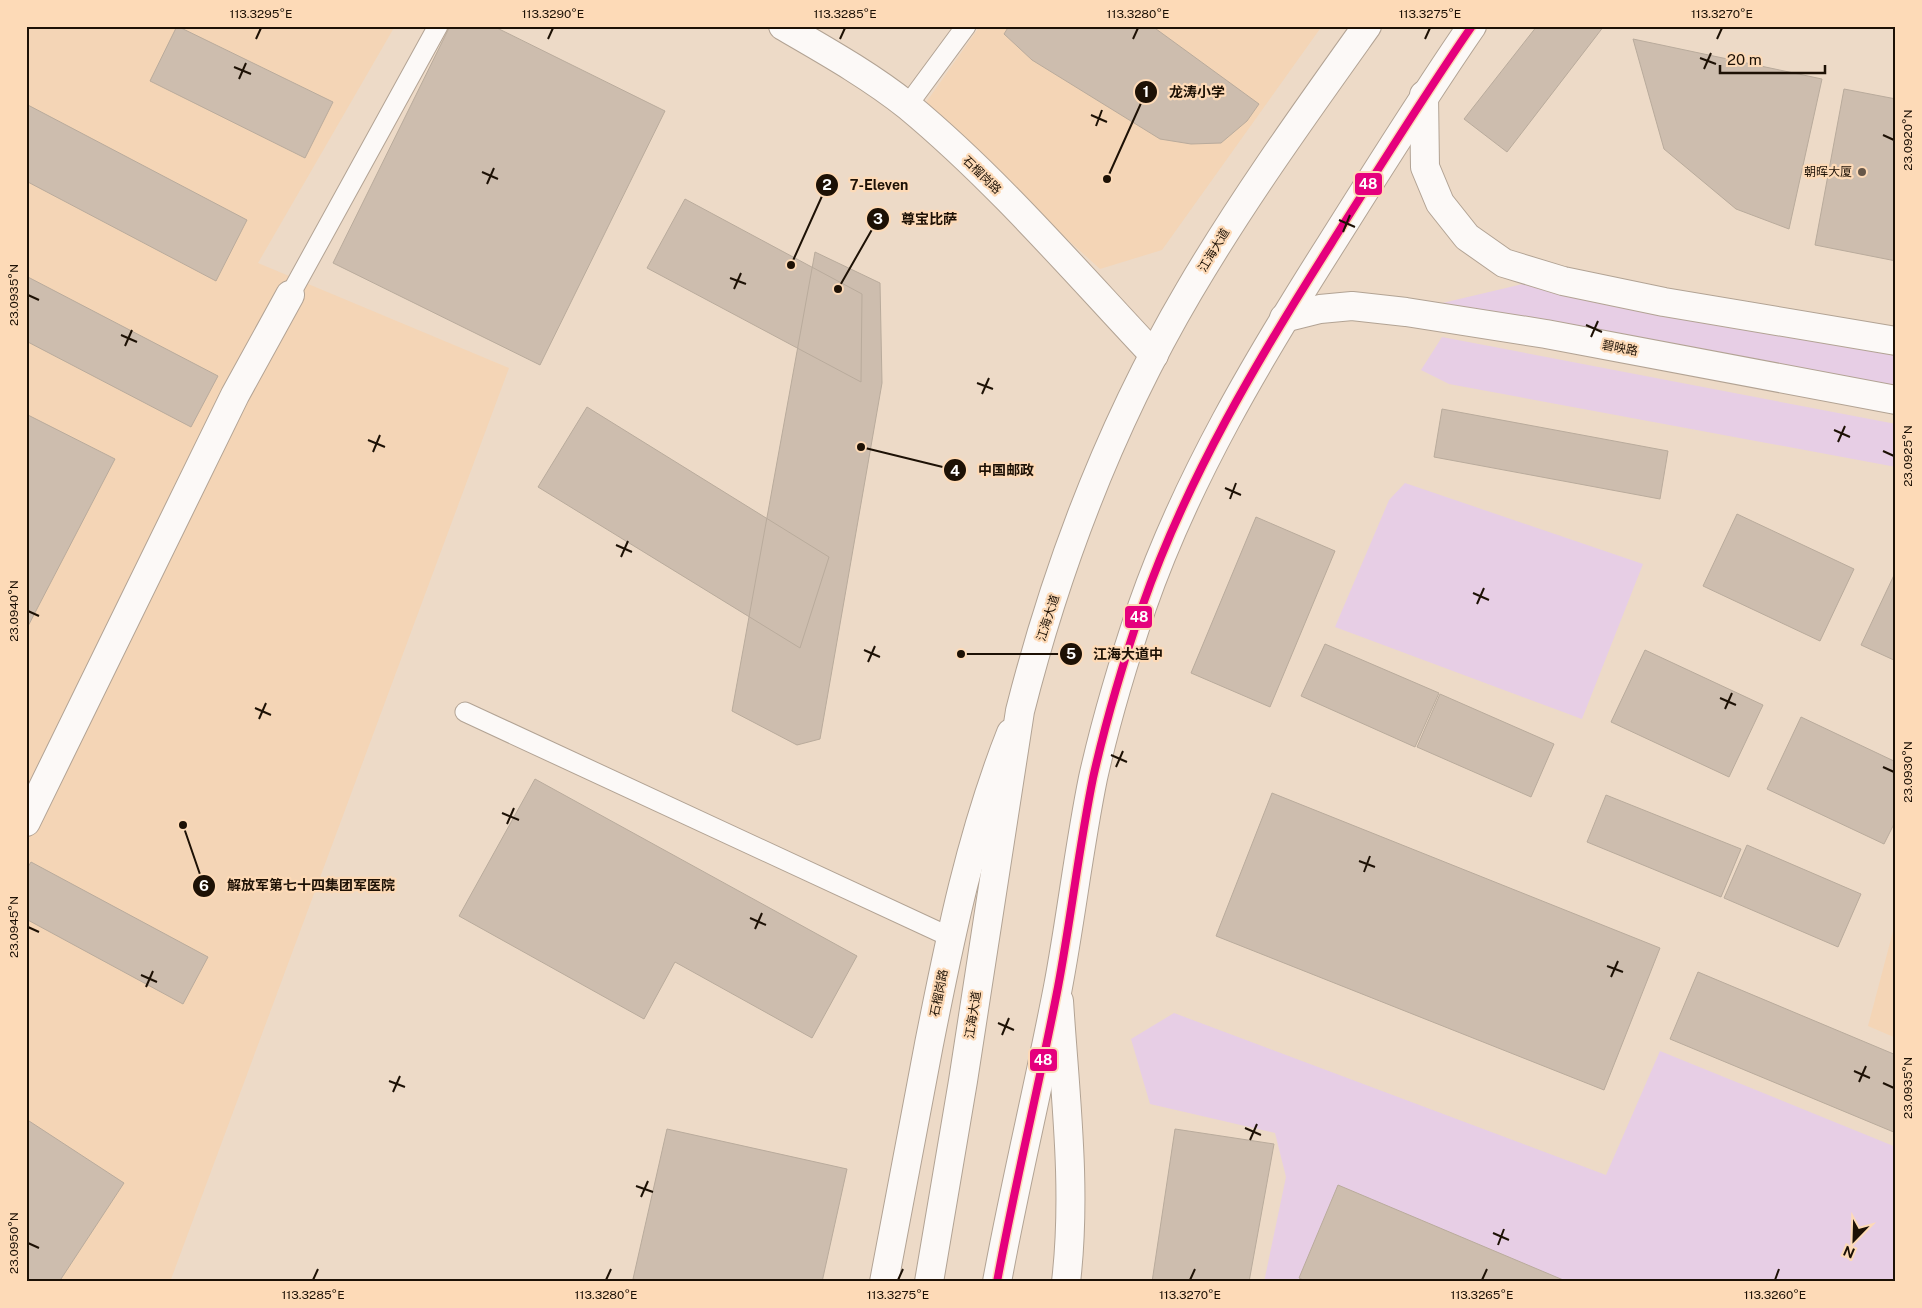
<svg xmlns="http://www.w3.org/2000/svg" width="1922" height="1308" font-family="'Public Sans','Noto Sans SC',sans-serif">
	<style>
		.built { fill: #f4d5b6 }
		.green { fill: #e7cee5 }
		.building { fill: #cdbdae; stroke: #b9ab9c }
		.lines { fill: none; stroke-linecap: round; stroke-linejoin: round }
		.lane-casing { stroke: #b2a394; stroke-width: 21 }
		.street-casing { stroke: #b2a394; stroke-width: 30 }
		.secondary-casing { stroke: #b2a394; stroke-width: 30 }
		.highway-casing { stroke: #b2a394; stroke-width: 30 }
		.lane { stroke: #fcf9f7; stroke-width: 19 }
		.street { stroke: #fcf9f7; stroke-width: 28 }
		.secondary { stroke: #fcf9f7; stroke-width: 28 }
		.highway { stroke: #fcf9f7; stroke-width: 28 }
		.bus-1-casing { stroke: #fddab7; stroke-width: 11 }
		.bus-1 { stroke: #e5007d; stroke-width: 8 }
		.ticks { fill: none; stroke: #1d1105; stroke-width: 2 }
		.poi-dot { fill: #665749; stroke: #fddab7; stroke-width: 2 }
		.labels { text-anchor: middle; stroke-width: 4.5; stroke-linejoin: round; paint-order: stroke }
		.poi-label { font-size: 12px; fill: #1d1105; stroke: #fddab7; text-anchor: end }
		.street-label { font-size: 12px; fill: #1d1105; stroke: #fddab7 }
		.leader { fill: none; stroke: #1d1105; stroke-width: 2 }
		.callout-dot { fill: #1d1105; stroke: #fddab7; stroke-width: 2 }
		.mark-label { font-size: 15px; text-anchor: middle; font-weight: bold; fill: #fff }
		.callout-label { font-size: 14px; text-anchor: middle; font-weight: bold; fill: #1d1105; stroke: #fddab7; stroke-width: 4.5; stroke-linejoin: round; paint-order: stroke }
		.line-badge { stroke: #fddab7; stroke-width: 2 }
		.badge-label { font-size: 14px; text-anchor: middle; font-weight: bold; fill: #fff }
		.neatline { fill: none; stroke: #1d1105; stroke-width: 2 }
		.ticks-label { font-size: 12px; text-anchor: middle; fill: #1d1105 }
	</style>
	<rect width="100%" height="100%" fill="#eddac7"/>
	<path class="built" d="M 26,26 L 395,26 L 258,263 L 509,368 L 170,1282 L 26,1282 Z
		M 980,26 L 1322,26 L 1162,250 L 1100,269 L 922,108 Z
		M 1896,920 L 1896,1038 L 1868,1026 Z"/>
	<path class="green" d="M 1527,283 L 1896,349 L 1896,390 L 1434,305 Z
		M 1442,337 L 1896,424 L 1896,467 L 1449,384 L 1421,370 Z
		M 1405,483 L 1643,564 L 1582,719 L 1335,627 L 1389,500 Z
		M 1174,1013 L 1606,1175 L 1660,1051 L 1896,1147 L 1896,1282 L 1264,1282 L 1286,1177 L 1275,1133 L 1150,1104 L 1131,1039 Z"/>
	<path class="building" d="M 177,26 L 333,102 L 305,158 L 150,81 Z
		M 450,26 L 493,26 L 665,111 L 540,365 L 333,263 Z
		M 1009,26 L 1152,26 L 1259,104 L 1247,121 L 1221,143 L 1191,144 L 1160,139 L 1032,60 L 1004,34 Z
		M 1537,26 L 1604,26 L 1507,152 L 1464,119 Z
		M 1633,39 L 1822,79 L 1789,229 L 1736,209 L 1664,149 Z
		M 1844,89 L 1896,99 L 1896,261 L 1815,245 Z
		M 26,104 L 247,220 L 216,281 L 26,181 Z
		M 685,199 L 862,294 L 861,382 L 647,268 Z
		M 815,252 L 880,283 L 882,383 L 820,739 L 797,745 L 732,711 Z
		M 26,276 L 218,376 L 191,427 L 26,341 Z
		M 587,407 L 829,557 L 800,648 L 538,487 Z
		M 1442,409 L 1668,451 L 1660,499 L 1434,457 Z
		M 26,414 L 115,459 L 26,630 Z
		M 1737,514 L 1854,569 L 1820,641 L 1703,586 Z
		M 1256,517 L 1335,551 L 1270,707 L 1191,673 Z
		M 1895,573 L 1896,573 L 1896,661 L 1861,645 Z
		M 1325,644 L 1439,693 L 1415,747 L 1301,696 Z
		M 1645,650 L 1763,705 L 1729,777 L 1611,722 Z
		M 1440,694 L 1554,744 L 1531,797 L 1417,747 Z
		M 1801,717 L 1896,762 L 1896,820 L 1884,844 L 1767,789 Z
		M 535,779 L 857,956 L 812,1038 L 675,962 L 644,1019 L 459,916 Z
		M 1272,793 L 1660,948 L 1604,1090 L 1216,936 Z
		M 1606,795 L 1741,849 L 1721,897 L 1587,842 Z
		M 1747,845 L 1861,894 L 1838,947 L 1724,898 Z
		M 31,862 L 208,957 L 183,1004 L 26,919 L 26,870 Z
		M 1698,972 L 1896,1055 L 1896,1133 L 1670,1039 Z
		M 26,1119 L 124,1183 L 59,1282 L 26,1282 Z
		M 667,1129 L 847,1169 L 822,1282 L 645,1282 L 633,1279 Z
		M 1175,1129 L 1274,1144 L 1249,1282 L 1152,1282 Z
		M 1338,1185 L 1568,1282 L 1307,1282 L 1299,1278 Z"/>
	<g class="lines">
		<defs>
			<path id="lane" d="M 907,106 L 966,26
				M 290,295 L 438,26
				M 465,712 L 950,937"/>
			<path id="street" d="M 26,822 L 235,395 L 290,295"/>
			<path id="secondary" d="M 783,26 C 826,51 869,75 908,106 C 996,179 1075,271 1154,355
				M 1424,95 L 1425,167 L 1440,203 L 1467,237 L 1504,263 L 1563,281 L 1664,302 L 1896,341
				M 1284,318 L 1320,309 L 1352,306 L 1406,312 L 1546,334 L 1896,400
				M 1059,1001 C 1065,1094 1077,1189 1066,1282
				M 884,1282 C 899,1202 914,1123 929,1044 C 950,938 971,834 1011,733"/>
			<path id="highway" d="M 929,1282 L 963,1081 L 1020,711 C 1057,565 1113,420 1189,291 C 1243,199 1305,113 1367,26
				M 997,1282 C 1015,1183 1039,1086 1058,987 C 1071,918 1079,847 1093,778 C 1106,720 1123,663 1142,607 C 1187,478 1258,359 1331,244 C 1377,171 1423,97 1472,26"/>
		</defs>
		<use href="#lane" class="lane-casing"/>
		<use href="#street" class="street-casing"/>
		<use href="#secondary" class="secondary-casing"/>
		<use href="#highway" class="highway-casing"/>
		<use href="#lane" class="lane"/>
		<use href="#street" class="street"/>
		<use href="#secondary" class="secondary"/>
		<use href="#highway" class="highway"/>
		<defs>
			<path id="bus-1" d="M 997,1282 C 1015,1183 1039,1086 1058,987 C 1071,918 1079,847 1093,778 C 1106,720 1123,663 1142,607 C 1187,478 1258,359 1331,244 C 1377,171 1423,97 1472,26"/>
		</defs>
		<use href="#bus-1" class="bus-1-casing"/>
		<use href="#bus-1" class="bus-1"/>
	</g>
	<path class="ticks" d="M 256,39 L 261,28M 548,39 L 553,28M 840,39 L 845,28M 1133,39 L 1138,28M 1425,39 L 1430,28M 1717,39 L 1722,28M 1700,58 L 1716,64M 234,67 L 251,74M 1704,69 L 1711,53M 239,79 L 246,63M 1091,115 L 1107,122M 1096,126 L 1102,110M 1883,135 L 1894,140M 482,172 L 498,179M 487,184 L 494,168M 1339,220 L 1355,227M 1343,232 L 1350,215M 730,278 L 746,284M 734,289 L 741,273M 28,295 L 39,300M 1586,325 L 1602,332M 121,335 L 137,342M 1591,337 L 1598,321M 125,346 L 132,330M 977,383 L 993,389M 982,394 L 989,378M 1834,430 L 1850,437M 368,440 L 385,447M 1838,442 L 1845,426M 1883,451 L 1894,456M 373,452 L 380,435M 1225,488 L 1241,495M 1230,499 L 1236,483M 616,545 L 632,552M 621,557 L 628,541M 1473,593 L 1489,600M 1477,604 L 1484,588M 28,611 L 39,616M 864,650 L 880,657M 868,662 L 875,646M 1720,698 L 1736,705M 255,708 L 271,715M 1725,709 L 1732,693M 259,719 L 266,703M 1111,755 L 1127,762M 1116,767 L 1123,751M 1883,767 L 1894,772M 502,813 L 519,820M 507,824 L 514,808M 1359,861 L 1375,867M 1364,872 L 1370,856M 750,918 L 766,925M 28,927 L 39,932M 755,929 L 762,913M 1607,966 L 1623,972M 141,975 L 157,982M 1611,977 L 1618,961M 146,987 L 153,971M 998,1023 L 1014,1030M 1002,1035 L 1009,1018M 1854,1071 L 1870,1078M 389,1081 L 405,1087M 1859,1082 L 1866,1066M 1883,1083 L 1894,1088M 393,1092 L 400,1076M 1245,1128 L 1261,1135M 1250,1140 L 1257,1124M 636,1186 L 653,1192M 641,1197 L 648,1181M 1493,1233 L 1509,1240M 28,1243 L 39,1248M 1498,1245 L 1504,1229M 313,1280 L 318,1269M 606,1280 L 611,1269M 898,1280 L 903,1269M 1190,1280 L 1195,1269M 1482,1280 L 1487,1269M 1775,1280 L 1779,1269"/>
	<circle class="poi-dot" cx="1862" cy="172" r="5"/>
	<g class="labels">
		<g class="poi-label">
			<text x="1852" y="176">朝晖大厦</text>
		</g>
		<g class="street-label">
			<text transform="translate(982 175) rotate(44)" y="4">石榴岗路</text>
			<text transform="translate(1214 250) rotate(-59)" y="4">江海大道</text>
			<text transform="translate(1620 348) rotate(11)" y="4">碧映路</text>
			<text transform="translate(1048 618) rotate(-72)" y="4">江海大道</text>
			<text transform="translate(939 993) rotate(-79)" y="4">石榴岗路</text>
			<text transform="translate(973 1015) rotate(-81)" y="4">江海大道</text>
		</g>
	</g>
	<path class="leader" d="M1107 179L1146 92M791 265L827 185M838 289L878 219M861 447L955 470M961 654L1071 654M183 825L204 886"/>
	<g class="callout-dot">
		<circle cx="1107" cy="179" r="5"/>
		<circle cx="791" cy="265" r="5"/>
		<circle cx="838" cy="289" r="5"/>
		<circle cx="861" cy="447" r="5"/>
		<circle cx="961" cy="654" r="5"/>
		<circle cx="183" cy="825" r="5"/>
		<circle cx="1146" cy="92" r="12"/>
		<circle cx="827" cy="185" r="12"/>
		<circle cx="878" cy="219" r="12"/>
		<circle cx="955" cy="470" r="12"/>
		<circle cx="1071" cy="654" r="12"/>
		<circle cx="204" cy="886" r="12"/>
	</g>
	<g class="mark-label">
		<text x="1146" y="97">1</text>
		<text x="827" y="190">2</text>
		<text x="878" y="224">3</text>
		<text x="955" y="476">4</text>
		<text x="1071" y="659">5</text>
		<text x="204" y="891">6</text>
	</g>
	<g class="callout-label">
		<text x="1197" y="97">龙涛小学</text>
		<text x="879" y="190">7-Eleven</text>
		<text x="929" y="224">尊宝比萨</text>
		<text x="1006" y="475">中国邮政</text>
		<text x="1128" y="659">江海大道中</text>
		<text x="311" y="890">解放军第七十四集团军医院</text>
	</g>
	<g class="line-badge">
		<rect x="1354" y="172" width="29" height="24" rx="5" fill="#e5007d"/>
		<rect x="1124" y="605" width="29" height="24" rx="5" fill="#e5007d"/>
		<rect x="1029" y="1048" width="29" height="24" rx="5" fill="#e5007d"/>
	</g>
	<g class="badge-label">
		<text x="1368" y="189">48</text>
		<text x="1139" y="622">48</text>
		<text x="1043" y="1065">48</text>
	</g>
	<rect width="1922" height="1308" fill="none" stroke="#fddab7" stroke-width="55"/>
	<g transform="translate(1854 1240) rotate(203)" stroke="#fddab7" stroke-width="4" paint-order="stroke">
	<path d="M0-4L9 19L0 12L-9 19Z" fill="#1d1105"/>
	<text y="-8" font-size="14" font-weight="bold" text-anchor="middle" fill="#1d1105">N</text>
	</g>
	<path d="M1720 65v8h105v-8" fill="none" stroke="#1d1105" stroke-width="2.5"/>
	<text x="1727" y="65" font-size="15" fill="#1d1105" stroke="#fddab7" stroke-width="4" paint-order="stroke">20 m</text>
	<rect x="28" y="28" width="1866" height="1252" class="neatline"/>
	<g class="ticks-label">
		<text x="261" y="18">113.3295°E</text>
		<text x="553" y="18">113.3290°E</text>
		<text x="845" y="18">113.3285°E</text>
		<text x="1138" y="18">113.3280°E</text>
		<text x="1430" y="18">113.3275°E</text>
		<text x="1722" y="18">113.3270°E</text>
		<text transform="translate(1908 140) rotate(-90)" y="4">23.0920°N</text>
		<text transform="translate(14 295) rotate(-90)" y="4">23.0935°N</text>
		<text transform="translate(1908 456) rotate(-90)" y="4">23.0925°N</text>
		<text transform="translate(14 611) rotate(-90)" y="4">23.0940°N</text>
		<text transform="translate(1908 772) rotate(-90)" y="4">23.0930°N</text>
		<text transform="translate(14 927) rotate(-90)" y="4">23.0945°N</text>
		<text transform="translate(1908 1088) rotate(-90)" y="4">23.0935°N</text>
		<text transform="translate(14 1243) rotate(-90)" y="4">23.0950°N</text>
		<text x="313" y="1299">113.3285°E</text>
		<text x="606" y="1299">113.3280°E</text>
		<text x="898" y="1299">113.3275°E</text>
		<text x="1190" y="1299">113.3270°E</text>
		<text x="1482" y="1299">113.3265°E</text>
		<text x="1775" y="1299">113.3260°E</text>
	</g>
</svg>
